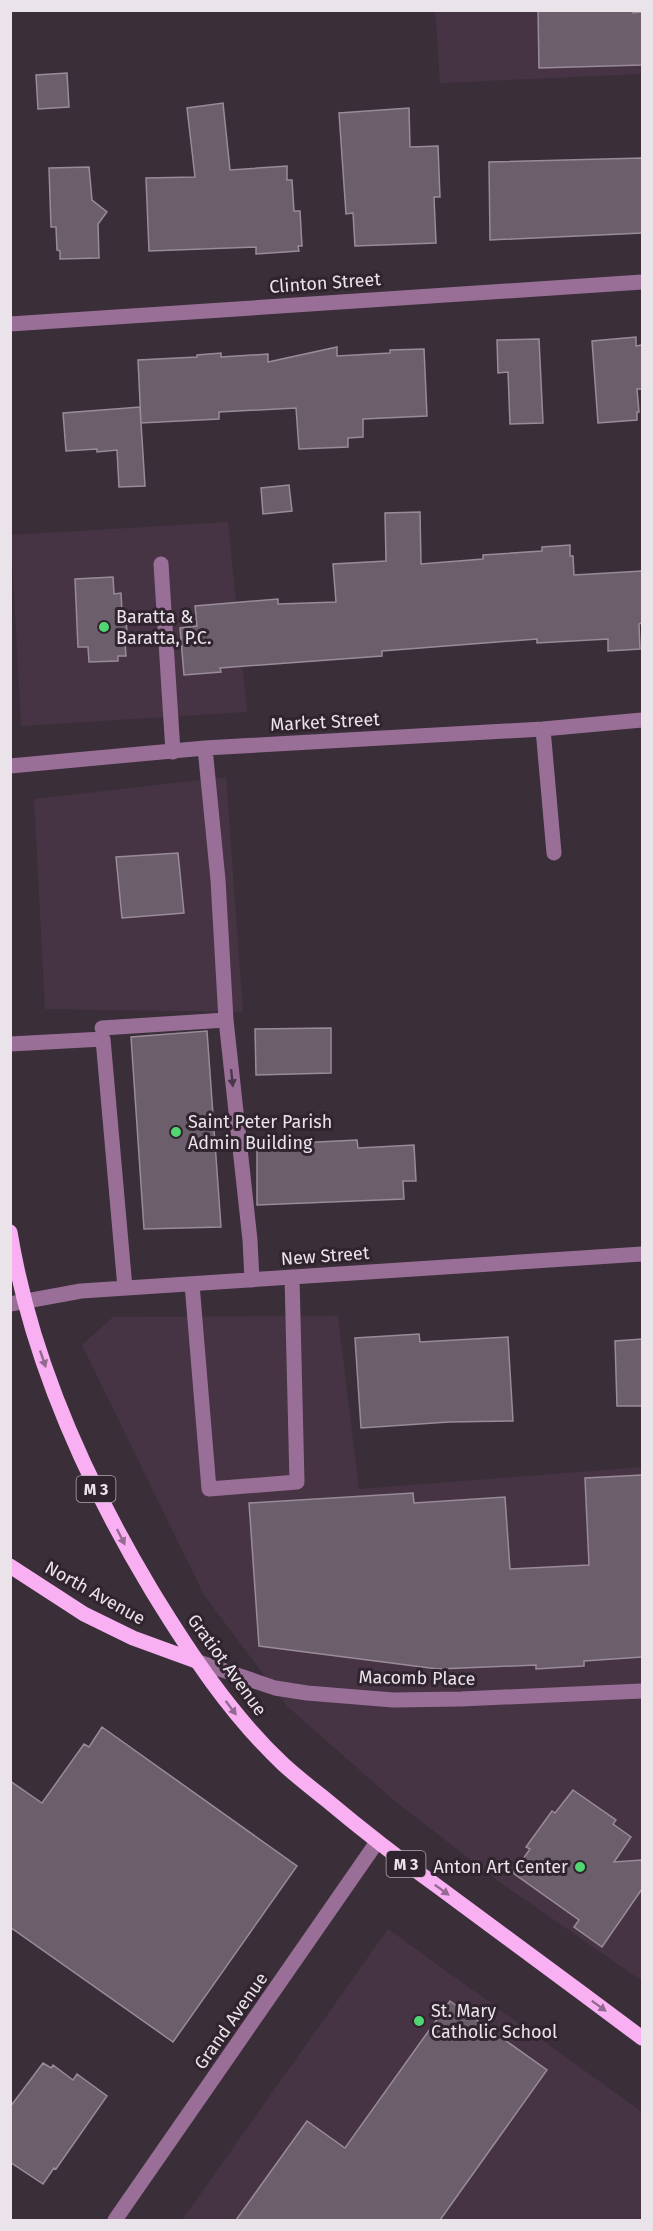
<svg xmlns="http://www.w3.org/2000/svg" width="653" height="2231" font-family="'Fira Sans',sans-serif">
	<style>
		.built { fill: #463444 }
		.building { fill: #6c5e6a; stroke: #9a8b99; stroke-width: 1.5 }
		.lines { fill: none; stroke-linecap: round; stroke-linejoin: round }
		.minor { stroke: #9a6f97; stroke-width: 15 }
		.major { stroke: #f8b0f3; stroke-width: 15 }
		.oneway { fill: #4a3749 }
		.oneway2 { fill: #946a91 }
		.poi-dot { fill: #51d674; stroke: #30242f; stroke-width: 2 }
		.labels { text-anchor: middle; stroke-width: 6; stroke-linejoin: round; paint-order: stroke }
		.shield { fill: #30242f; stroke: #b3aab2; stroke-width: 1.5 }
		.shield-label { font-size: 16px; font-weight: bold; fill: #ebe3ea }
		.street-label { font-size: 18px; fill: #ebe3ea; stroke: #30242f }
		.poi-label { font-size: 18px; fill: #ebe3ea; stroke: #30242f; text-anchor: start }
	</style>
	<rect width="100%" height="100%" fill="#3a2e39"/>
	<path class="built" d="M 435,11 L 642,11 L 642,74 L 440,83 Z
		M 228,522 L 247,712 L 21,726 L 11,535 Z
		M 226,777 L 243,1012 L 45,1009 L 34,799 Z
		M 338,1316 L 359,1489 L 642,1467 L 642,1981 L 498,1881 L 396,1802 L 288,1707 L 204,1595 L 82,1345 L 113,1317 Z
		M 388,1929 L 642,2112 L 642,2220 L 182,2220 Z"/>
	<path class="building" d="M 538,10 L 633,10 L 633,13 L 642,12 L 642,65 L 539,68 Z
		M 67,73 L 69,107 L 38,109 L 36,75 Z
		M 223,103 L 230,170 L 287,166 L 287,180 L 292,180 L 294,211 L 300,211 L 302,246 L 298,246 L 299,251 L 256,254 L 256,247 L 149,251 L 146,178 L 195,177 L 187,108 Z
		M 409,108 L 410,147 L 438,146 L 440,197 L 434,197 L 436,243 L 355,246 L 353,213 L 346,214 L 339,113 Z
		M 642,158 L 642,233 L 490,240 L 489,162 Z
		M 89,167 L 92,200 L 107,212 L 98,224 L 99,258 L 60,259 L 60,251 L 57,250 L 56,227 L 51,227 L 49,168 Z
		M 636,337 L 636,346 L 642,345 L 642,389 L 637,389 L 639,412 L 637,412 L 637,420 L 598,423 L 592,341 Z
		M 539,339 L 543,423 L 510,424 L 508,372 L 498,373 L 497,340 Z
		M 337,347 L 337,356 L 390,353 L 390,350 L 424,349 L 427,416 L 363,419 L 363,437 L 348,438 L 348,447 L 299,449 L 296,408 L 219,412 L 219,419 L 141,423 L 138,360 L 197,357 L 197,355 L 221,353 L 221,357 L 268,354 L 268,362 Z
		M 140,407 L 145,486 L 119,487 L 117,450 L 97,452 L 97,449 L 66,451 L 63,413 Z
		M 289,485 L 292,511 L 263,514 L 261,488 Z
		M 420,512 L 421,564 L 483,559 L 483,555 L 542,551 L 542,547 L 570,545 L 570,556 L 573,556 L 574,575 L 642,571 L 642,623 L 639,624 L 640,649 L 608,651 L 608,639 L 537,643 L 537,639 L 382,651 L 382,656 L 220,668 L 221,672 L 184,675 L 180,628 L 197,626 L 195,606 L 278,599 L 278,604 L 336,602 L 333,564 L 386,561 L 385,513 Z
		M 113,577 L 114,594 L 121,593 L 122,612 L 126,612 L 127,638 L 127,642 L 125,642 L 126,656 L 118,656 L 118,661 L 89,662 L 88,647 L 78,647 L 75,579 Z
		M 178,853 L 184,913 L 122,918 L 116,857 Z
		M 331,1028 L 331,1073 L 256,1075 L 255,1029 Z
		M 207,1031 L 221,1227 L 144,1229 L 131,1037 Z
		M 357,1140 L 358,1148 L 414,1145 L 416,1181 L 403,1181 L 404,1199 L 257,1205 L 257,1145 Z
		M 419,1334 L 420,1342 L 508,1337 L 513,1421 L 449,1422 L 361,1428 L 355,1338 Z
		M 642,1339 L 642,1406 L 617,1406 L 615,1341 Z
		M 642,1475 L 642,1657 L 584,1661 L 584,1666 L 536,1669 L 536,1665 L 438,1669 L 259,1646 L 249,1503 L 413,1493 L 414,1503 L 505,1497 L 510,1569 L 589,1565 L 585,1478 Z
		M 102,1727 L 297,1866 L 173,2042 L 10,1927 L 10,1781 L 42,1803 L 84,1744 L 89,1747 Z
		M 573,1790 L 616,1820 L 613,1824 L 631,1837 L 614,1862 L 642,1860 L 642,1889 L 602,1947 L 574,1927 L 579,1920 L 513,1873 L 530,1849 L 526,1847 L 552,1811 L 555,1813 Z
		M 450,2001 L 547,2070 L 440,2220 L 236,2220 L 307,2121 L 345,2148 Z
		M 43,2063 L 51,2068 L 53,2065 L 73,2080 L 77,2074 L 107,2096 L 56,2169 L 54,2168 L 43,2184 L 10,2162 L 10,2107 Z"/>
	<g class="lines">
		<path class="minor" d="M 10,324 L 642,282
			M 161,564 L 173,752
			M 543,729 L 554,853
			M 205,748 L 218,880 L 226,1020 L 250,1240 L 252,1280
			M 10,766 L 205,748 L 543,729 L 642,720
			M 102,1028 L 226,1020
			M 10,1044 L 103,1039 L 125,1288
			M 192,1284 L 209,1489 L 297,1482 L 292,1277
			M 10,1304 L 81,1291 L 642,1254
			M 196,1661 L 275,1688 L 307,1693 L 393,1700 L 461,1699 L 642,1691
			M 115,2220 L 377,1842"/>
		<path class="major" d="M 10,1232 C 31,1360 86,1481 152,1591 C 190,1653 230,1714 283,1764 C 296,1776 310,1787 324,1798 C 361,1829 398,1858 437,1886 C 506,1937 574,1987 642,2038
			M 10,1566 L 84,1614 L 133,1638 L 196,1661"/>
	</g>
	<defs><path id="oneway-solid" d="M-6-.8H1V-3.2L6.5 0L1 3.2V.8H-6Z" transform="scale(1.5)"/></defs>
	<use class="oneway" href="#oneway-solid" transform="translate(232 1078) rotate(84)"/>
	<g class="oneway2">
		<use href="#oneway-solid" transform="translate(43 1359) rotate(71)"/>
		<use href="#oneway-solid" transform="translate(121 1537) rotate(63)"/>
		<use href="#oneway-solid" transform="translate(231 1708) rotate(53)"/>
		<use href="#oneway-solid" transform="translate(442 1890) rotate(36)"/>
		<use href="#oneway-solid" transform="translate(599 2006) rotate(36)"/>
	</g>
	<g class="poi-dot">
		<circle cx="104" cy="627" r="6"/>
		<circle cx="176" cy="1132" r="6"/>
		<circle cx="580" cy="1867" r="6"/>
		<circle cx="419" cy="2021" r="6"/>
	</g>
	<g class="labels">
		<g class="shield">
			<rect x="76.5" y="1476" width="39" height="26" rx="4.5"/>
			<rect x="386.5" y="1851" width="39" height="26" rx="4.5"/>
		</g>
		<g class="shield-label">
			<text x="96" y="1495">M 3</text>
			<text x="406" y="1870">M 3</text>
		</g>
		<g class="street-label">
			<text transform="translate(325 283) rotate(-4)" y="6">Clinton Street</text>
			<text transform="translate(325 722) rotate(-3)" y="6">Market Street</text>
			<text transform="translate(325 1256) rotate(-4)" y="6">New Street</text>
			<text transform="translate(95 1593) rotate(29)" y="6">North Avenue</text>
			<text transform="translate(227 1665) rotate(54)" y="6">Gratiot Avenue</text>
			<text transform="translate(417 1678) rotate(1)" y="6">Macomb Place</text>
			<text transform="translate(231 2021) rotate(-55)" y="6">Grand Avenue</text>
		</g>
		<g class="poi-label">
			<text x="116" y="623">Baratta &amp;<tspan x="116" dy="21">Baratta, P.C.</tspan></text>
			<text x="188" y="1128">Saint Peter Parish<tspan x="188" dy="21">Admin Building</tspan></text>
			<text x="568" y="1873" text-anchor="end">Anton Art Center</text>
			<text x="431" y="2017">St. Mary<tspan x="431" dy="21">Catholic School</tspan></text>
		</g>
	</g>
	<rect width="653" height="2231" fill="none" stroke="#ebe3ea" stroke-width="24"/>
</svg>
